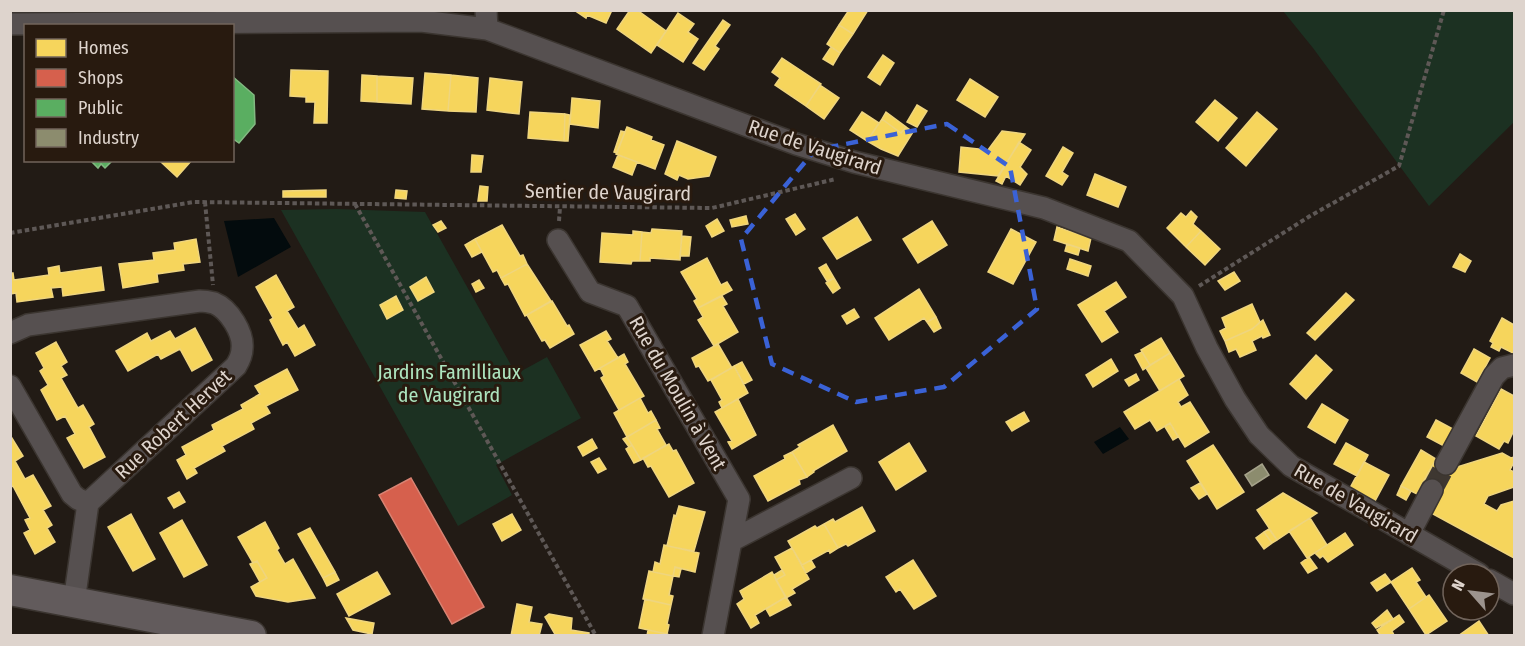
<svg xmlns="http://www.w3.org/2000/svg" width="1525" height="646" font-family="'Fira Sans Condensed',sans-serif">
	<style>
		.green { fill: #1c3122 }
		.water { fill: #030b0d }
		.homes { fill: #f6d55c; stroke: #efd57e; stroke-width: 1.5 }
		.shops { fill: #d6604d; stroke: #d88373; stroke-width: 1.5 }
		.public { fill: #5aae61; stroke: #82b981; stroke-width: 1.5 }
		.industry { fill: #8c8c6e; stroke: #a5a28a; stroke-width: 1.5 }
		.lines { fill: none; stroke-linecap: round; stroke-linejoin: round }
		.street-tunnel { stroke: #3e3731; stroke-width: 21; stroke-dasharray: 21 10; stroke-linecap: butt }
		.street-casing { stroke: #3b3530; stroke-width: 24 }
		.secondary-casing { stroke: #3b3530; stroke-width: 33 }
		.path { stroke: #5e5856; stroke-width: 4; stroke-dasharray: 4.5 3; stroke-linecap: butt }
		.street { stroke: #565050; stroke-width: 21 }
		.secondary { stroke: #625b5c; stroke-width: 30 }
		.marked { fill: none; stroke: #3a62d6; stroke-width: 4.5; stroke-dasharray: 12 8; stroke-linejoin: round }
		.labels { text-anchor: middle; stroke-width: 6; stroke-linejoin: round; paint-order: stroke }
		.street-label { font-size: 20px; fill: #ded4cd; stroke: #281a0f }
		.park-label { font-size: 20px; fill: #ade4be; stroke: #281a0f }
	</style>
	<rect width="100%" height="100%" fill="#221b15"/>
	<path class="green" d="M 1283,11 L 1514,11 L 1514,122 L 1429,206 L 1313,48 Z
		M 336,209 L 425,212 L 516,374 L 547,357 L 581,418 L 496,465 L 512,495 L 458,526 L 281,210 Z"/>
	<path class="water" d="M 274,218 L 291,247 L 238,277 L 224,221 Z
		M 1120,427 L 1129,439 L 1103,454 L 1094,442 Z"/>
	<path class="homes" d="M 574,10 L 612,10 L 606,23 L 587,15 L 586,18 Z
		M 630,10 L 637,10 L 666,31 L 651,53 L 617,29 Z
		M 849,10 L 868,10 L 853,34 L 839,25 Z
		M 678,13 L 694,24 L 688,32 L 698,39 L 683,62 L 657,45 Z
		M 723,20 L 730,25 L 715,46 L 719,49 L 704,70 L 693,63 Z
		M 839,25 L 853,34 L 840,53 L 827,44 Z
		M 831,47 L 840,53 L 833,65 L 823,59 Z
		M 883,55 L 894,63 L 880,85 L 868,77 Z
		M 782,58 L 821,84 L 806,106 L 775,85 L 780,78 L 772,72 Z
		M 291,70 L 328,71 L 327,123 L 314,123 L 315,102 L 306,102 L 306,97 L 290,96 Z
		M 425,73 L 451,75 L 448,111 L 422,109 Z
		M 362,75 L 377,76 L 377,102 L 361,101 Z
		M 451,75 L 478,78 L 476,112 L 448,111 Z
		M 377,76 L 413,78 L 411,104 L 377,102 Z
		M 490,78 L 522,82 L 519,114 L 487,110 Z
		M 970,79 L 998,97 L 985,117 L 957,100 Z
		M 820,85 L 839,98 L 824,119 L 806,106 Z
		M 572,98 L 600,101 L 598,128 L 570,124 Z
		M 1215,100 L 1237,118 L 1218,141 L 1196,122 Z
		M 917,105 L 927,111 L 917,127 L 907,122 Z
		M 530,112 L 565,114 L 564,141 L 528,138 Z
		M 862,112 L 879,123 L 867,141 L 850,130 Z
		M 886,112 L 906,127 L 901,133 L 882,119 Z
		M 1257,112 L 1277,129 L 1246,166 L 1226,148 Z
		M 565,114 L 570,115 L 568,141 L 564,141 Z
		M 882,119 L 901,133 L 906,127 L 913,132 L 898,156 L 881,149 L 867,141 Z
		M 627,127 L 652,137 L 651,140 L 664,145 L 655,169 L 616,154 Z
		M 621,131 L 625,132 L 617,153 L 614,152 Z
		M 1002,131 L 1025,134 L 998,176 L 959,172 L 961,147 L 988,150 Z
		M 677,141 L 716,157 L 709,176 L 688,179 L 679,175 L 677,180 L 665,174 Z
		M 1019,142 L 1031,150 L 1020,167 L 1027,174 L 1020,185 L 1006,176 L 1002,184 L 996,181 Z
		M 1063,147 L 1073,153 L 1062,172 L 1068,176 L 1062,185 L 1046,176 Z
		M 472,155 L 483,156 L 481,172 L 471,172 Z
		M 618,155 L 637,162 L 632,175 L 613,167 Z
		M 163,160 L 192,160 L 177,177 L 161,162 Z
		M 1095,174 L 1126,187 L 1118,207 L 1087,195 Z
		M 480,186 L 488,187 L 487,201 L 478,201 Z
		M 326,190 L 326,197 L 283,197 L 283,191 Z
		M 396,190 L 407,191 L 406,199 L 395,198 Z
		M 1191,211 L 1197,217 L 1193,224 L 1201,231 L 1186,247 L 1167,228 L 1181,213 L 1186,217 Z
		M 795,214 L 805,229 L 796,235 L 786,219 Z
		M 746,216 L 748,224 L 732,227 L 730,220 Z
		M 857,217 L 871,240 L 837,259 L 823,238 Z
		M 717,219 L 724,231 L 712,237 L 706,226 Z
		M 441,221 L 446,228 L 438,232 L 433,225 Z
		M 932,221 L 947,245 L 918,263 L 903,239 Z
		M 502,225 L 520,256 L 523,255 L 527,264 L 501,278 L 497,270 L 493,272 L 475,239 Z
		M 1057,227 L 1091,238 L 1088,251 L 1054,240 Z
		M 652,229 L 682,231 L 680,260 L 650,258 L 650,261 L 640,261 L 642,232 L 651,233 Z
		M 1011,229 L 1036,242 L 1013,284 L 988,272 Z
		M 633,231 L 642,232 L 640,261 L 632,261 L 631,264 L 600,262 L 602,233 L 633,235 Z
		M 1201,231 L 1220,249 L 1205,265 L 1186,247 Z
		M 682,236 L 691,237 L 689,256 L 680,256 Z
		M 196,239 L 200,262 L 183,264 L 184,270 L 157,274 L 158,282 L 123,288 L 119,264 L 154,260 L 153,253 L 175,250 L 174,243 Z
		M 475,239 L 482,252 L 472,257 L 465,245 Z
		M 1067,244 L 1080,248 L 1078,255 L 1065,251 Z
		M 1460,254 L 1471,261 L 1465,272 L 1453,267 Z
		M 707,258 L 721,285 L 727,282 L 732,290 L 698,308 L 694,301 L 697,299 L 681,272 Z
		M 1070,259 L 1091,266 L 1088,276 L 1067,269 Z
		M 527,264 L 551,301 L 525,316 L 508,284 L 505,285 L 501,278 Z
		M 826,264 L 834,278 L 827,281 L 819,268 Z
		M 59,266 L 60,273 L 101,267 L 104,290 L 63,296 L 62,287 L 51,288 L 53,297 L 17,302 L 16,293 L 10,294 L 10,273 L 13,273 L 14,280 L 49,275 L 48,268 Z
		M 1234,272 L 1240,281 L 1225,290 L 1218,281 Z
		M 276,275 L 294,307 L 287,311 L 298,329 L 304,325 L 315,345 L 295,356 L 287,342 L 283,345 L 270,320 L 273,318 L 256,287 Z
		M 426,277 L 434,292 L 418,301 L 410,287 Z
		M 834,278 L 840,288 L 833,293 L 826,283 Z
		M 479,280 L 484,288 L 476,292 L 472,284 Z
		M 1116,282 L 1126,297 L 1104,311 L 1118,332 L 1102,342 L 1078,305 Z
		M 919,289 L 936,317 L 927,322 L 924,318 L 889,340 L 875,318 Z
		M 1346,293 L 1354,300 L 1315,340 L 1307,333 Z
		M 396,296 L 403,310 L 387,319 L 380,305 Z
		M 722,296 L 727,304 L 723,306 L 738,332 L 714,346 L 698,320 L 703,317 L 698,308 Z
		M 552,301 L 567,326 L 569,325 L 574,334 L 550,348 L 545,340 L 542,341 L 527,315 Z
		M 1252,304 L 1260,322 L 1252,329 L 1225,341 L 1220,331 L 1226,328 L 1222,318 Z
		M 854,309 L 859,317 L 847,324 L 842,316 Z
		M 936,317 L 941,328 L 934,332 L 927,322 Z
		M 1502,318 L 1514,325 L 1514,350 L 1513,353 L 1501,347 L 1499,351 L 1491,347 L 1493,343 L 1490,341 Z
		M 1263,320 L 1270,335 L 1263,338 L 1262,336 L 1252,341 L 1256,350 L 1240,357 L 1236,349 L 1229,352 L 1225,341 L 1252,329 Z
		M 195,328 L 212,360 L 192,371 L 180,349 L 161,359 L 158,354 L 128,371 L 116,351 L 147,333 L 151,341 L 170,331 L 175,339 Z
		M 606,331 L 611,339 L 607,341 L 618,358 L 595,371 L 580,345 Z
		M 1161,338 L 1170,353 L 1150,365 L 1141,350 Z
		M 56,342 L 67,362 L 61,366 L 67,375 L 61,378 L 78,408 L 83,405 L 94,424 L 89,427 L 105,457 L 84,468 L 67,438 L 75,434 L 65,416 L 57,420 L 41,390 L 48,385 L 40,371 L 44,368 L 36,353 Z
		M 718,344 L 732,368 L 708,381 L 699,366 L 696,367 L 692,358 Z
		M 1474,349 L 1490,358 L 1477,382 L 1461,373 Z
		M 1142,352 L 1150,365 L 1143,370 L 1135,355 Z
		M 1170,353 L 1184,376 L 1160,391 L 1146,368 Z
		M 624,354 L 628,362 L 625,364 L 644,396 L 619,410 L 601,378 L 604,376 L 600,368 Z
		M 1316,355 L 1332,370 L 1306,399 L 1290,384 Z
		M 1111,359 L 1118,371 L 1093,387 L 1086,375 Z
		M 742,362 L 752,380 L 744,384 L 734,366 Z
		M 734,366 L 748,393 L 722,408 L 719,402 L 722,400 L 711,380 Z
		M 287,369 L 298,390 L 266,406 L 270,413 L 251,423 L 254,429 L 222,446 L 225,451 L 194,468 L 197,473 L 187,479 L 177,460 L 186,455 L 182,447 L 214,430 L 212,425 L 243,409 L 241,405 L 260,394 L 255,386 Z
		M 1136,374 L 1139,380 L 1129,386 L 1125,380 Z
		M 1179,379 L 1188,395 L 1178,402 L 1181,407 L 1190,402 L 1209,432 L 1185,447 L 1170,423 L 1157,431 L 1150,420 L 1135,429 L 1124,412 Z
		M 1501,389 L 1514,396 L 1514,430 L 1508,443 L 1504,441 L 1499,449 L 1476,436 Z
		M 640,398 L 648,413 L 651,411 L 656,420 L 627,437 L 614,413 Z
		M 738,399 L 756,435 L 732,449 L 728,442 L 732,441 L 715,412 Z
		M 1322,404 L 1348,420 L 1335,443 L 1308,427 Z
		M 1024,412 L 1029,421 L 1012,431 L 1006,422 Z
		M 656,420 L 660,428 L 657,429 L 666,445 L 641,460 L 627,437 Z
		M 1436,420 L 1453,429 L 1444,446 L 1427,437 Z
		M 1170,423 L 1178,437 L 1173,440 L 1165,427 Z
		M 833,425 L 847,451 L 813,471 L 814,472 L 807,477 L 792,452 L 800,447 L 798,445 Z
		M 10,435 L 23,456 L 15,461 L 25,479 L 33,475 L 51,506 L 43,510 L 52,525 L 47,528 L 55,542 L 35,554 L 24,533 L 30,530 L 25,520 L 30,518 L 13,486 L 10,488 Z
		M 627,437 L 632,445 L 629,447 L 623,439 Z
		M 592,439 L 597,448 L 583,456 L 578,447 Z
		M 909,443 L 926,471 L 896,490 L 879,462 Z
		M 1346,443 L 1368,455 L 1357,476 L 1334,464 Z
		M 669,444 L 673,451 L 676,450 L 694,483 L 669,497 L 651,466 L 648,467 L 643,458 Z
		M 632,445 L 641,460 L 634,463 L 626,449 Z
		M 1213,445 L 1244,492 L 1217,509 L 1187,461 Z
		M 1421,450 L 1436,459 L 1417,494 L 1401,486 Z
		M 792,452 L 807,477 L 799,480 L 800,484 L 768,501 L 754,476 L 785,459 L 784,456 Z
		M 1502,453 L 1511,458 L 1514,457 L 1514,465 L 1513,464 L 1510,470 L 1514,472 L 1514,487 L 1488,496 L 1484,504 L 1497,511 L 1501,505 L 1514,501 L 1514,558 L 1431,513 L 1440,495 L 1422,484 L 1436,459 L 1454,468 Z
		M 599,458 L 606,469 L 598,473 L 591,462 Z
		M 1364,462 L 1389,475 L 1375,501 L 1350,488 Z
		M 1200,483 L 1207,494 L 1199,499 L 1191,488 Z
		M 1401,486 L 1411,491 L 1406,500 L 1397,495 Z
		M 179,492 L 185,502 L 174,508 L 168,498 Z
		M 1283,493 L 1317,513 L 1277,540 L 1257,510 Z
		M 679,506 L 705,512 L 694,551 L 667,546 L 674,515 L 676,516 Z
		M 862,507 L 875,531 L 848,546 L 846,544 L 838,548 L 824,524 L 833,519 L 835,522 Z
		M 131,514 L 155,559 L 133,571 L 108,527 Z
		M 512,514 L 521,530 L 502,541 L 493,524 Z
		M 1310,518 L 1327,545 L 1307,558 L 1289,531 Z
		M 182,520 L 207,565 L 184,577 L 160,533 Z
		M 265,522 L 279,548 L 277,550 L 285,564 L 293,559 L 315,598 L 288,602 L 256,596 L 251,587 L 267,578 L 257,561 L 253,563 L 238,537 Z
		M 824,524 L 838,548 L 830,553 L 829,550 L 802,565 L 788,541 L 815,526 L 817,528 Z
		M 310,528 L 335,572 L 323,578 L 298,534 Z
		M 1269,529 L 1277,540 L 1272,543 L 1264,532 Z
		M 1264,532 L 1272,543 L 1264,549 L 1256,538 Z
		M 1345,533 L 1353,545 L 1328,562 L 1323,556 L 1320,558 L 1315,553 Z
		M 664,545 L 699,553 L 695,572 L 675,567 L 673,576 L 653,572 L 655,562 L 660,564 Z
		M 792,548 L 809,579 L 792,589 L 795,593 L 786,598 L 776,580 L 785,575 L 775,557 Z
		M 1309,557 L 1317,568 L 1308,573 L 1301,563 Z
		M 811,560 L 815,567 L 806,573 L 802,565 Z
		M 913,560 L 936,596 L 914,609 L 900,589 L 896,592 L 886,577 Z
		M 257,561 L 267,578 L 260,582 L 250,564 Z
		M 675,567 L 681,569 L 679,577 L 673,576 Z
		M 1412,568 L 1420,580 L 1416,582 L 1426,597 L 1409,609 L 1391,582 Z
		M 782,570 L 785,575 L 776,580 L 774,575 Z
		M 649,571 L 673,576 L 669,595 L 673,596 L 671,605 L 643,599 Z
		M 335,572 L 339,580 L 327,586 L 323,578 Z
		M 377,572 L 390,594 L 349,616 L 337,594 Z
		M 772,572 L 786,597 L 755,615 L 759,623 L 751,628 L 737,604 L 744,599 L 740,591 Z
		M 1385,574 L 1391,582 L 1377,591 L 1371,583 Z
		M 1429,595 L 1447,621 L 1426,635 L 1409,609 Z
		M 786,597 L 791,605 L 770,616 L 766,609 Z
		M 645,599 L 671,605 L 667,624 L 669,625 L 667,634 L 639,628 Z
		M 517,604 L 532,607 L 529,622 L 542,624 L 539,636 L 511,636 Z
		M 1387,610 L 1393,619 L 1376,628 L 1372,623 Z
		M 549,614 L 572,618 L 571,630 L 589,633 L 589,636 L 556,636 L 545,617 Z
		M 1399,615 L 1404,622 L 1392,631 L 1394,635 L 1381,636 L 1377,630 Z
		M 346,618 L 374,623 L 372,634 L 353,630 Z
		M 1479,621 L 1489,636 L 1458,636 Z
		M 648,630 L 667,634 L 672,636 L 647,636 Z"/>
	<path class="shops" d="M 411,478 L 484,607 L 452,624 L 379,495 Z"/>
	<path class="public" d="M 232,76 L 254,95 L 255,124 L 239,143 L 232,138 Z
		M 90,160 L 113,160 L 105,168 L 101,164 L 98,168 Z"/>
	<path class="industry" d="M 1262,464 L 1269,475 L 1252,486 L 1245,475 Z"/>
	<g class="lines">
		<path class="street-tunnel" d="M 1432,490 L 1446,464"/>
		<defs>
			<path id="street" d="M 486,10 L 487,29
				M 10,24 L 421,21 L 487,29 L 796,144 L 854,162 L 1044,208 L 1129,241 L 1183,296 L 1207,348 L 1235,399 L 1259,435 L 1291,466 L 1479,574
				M 558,240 L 590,292 L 627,306 L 739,499 L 713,636
				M 10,333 L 28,325 L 200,301 C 204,301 210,302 214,303 C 229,309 244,333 242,349 C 242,356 239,361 236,366 L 88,503 L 74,602
				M 10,386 L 72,494 L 78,499 L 88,503
				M 1446,464 L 1494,376 L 1502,368 L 1514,365
				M 1409,534 L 1432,490
				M 731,541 L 851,478
				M 1489,580 L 1514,594"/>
			<path id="secondary" d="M 10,590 L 251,636"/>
		</defs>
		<use href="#street" class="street-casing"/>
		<use href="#secondary" class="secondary-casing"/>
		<path class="path" d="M 205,202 L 213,285
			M 355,204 L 596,636
			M 559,221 L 560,207
			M 10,233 L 193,202 L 712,208 L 836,179
			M 1199,286 L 1310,216 L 1399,166 L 1444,10"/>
		<use href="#street" class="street"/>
		<use href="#secondary" class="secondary"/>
	</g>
	<path class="marked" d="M 947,124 L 1010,167 L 1037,309 L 944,387 L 856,402 L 772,364 L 741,239 L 815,150 Z"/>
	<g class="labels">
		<g class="street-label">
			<text transform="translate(815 147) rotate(18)" y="7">Rue de Vaugirard</text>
			<text transform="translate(608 192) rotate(1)" y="7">Sentier de Vaugirard</text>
			<text transform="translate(678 393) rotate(60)" y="7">Rue du Moulin à Vent</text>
			<text transform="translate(173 424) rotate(-43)" y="7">Rue Robert Hervet</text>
			<text transform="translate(1356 503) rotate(30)" y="7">Rue de Vaugirard</text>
		</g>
		<g class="park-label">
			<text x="449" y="379">Jardins Familliaux<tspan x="449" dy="23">de Vaugirard</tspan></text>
		</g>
	</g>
	<rect width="1525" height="646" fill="none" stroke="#ded4cd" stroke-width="24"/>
	<rect x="24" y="24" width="210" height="138" fill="#281a0f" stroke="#71645b" stroke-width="1.5"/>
	<rect x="36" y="39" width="30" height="18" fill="#f6d55c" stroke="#71645b" stroke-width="1.5"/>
	<text x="78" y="54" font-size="18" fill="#ded4cd">Homes</text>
	<rect x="36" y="69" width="30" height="18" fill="#d6604d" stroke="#71645b" stroke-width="1.5"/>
	<text x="78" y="84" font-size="18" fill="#ded4cd">Shops</text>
	<rect x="36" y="99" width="30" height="18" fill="#5aae61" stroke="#71645b" stroke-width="1.5"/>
	<text x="78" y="114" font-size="18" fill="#ded4cd">Public</text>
	<rect x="36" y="129" width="30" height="18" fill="#8c8c6e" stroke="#71645b" stroke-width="1.5"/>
	<text x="78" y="144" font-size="18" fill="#ded4cd">Industry</text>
	<g transform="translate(1471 592) rotate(298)"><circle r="28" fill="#281a0f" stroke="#71645b" stroke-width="1.5"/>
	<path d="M0-4.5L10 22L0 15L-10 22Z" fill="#9c938d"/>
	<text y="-9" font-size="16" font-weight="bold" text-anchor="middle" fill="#ded4cd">N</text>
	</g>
</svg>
